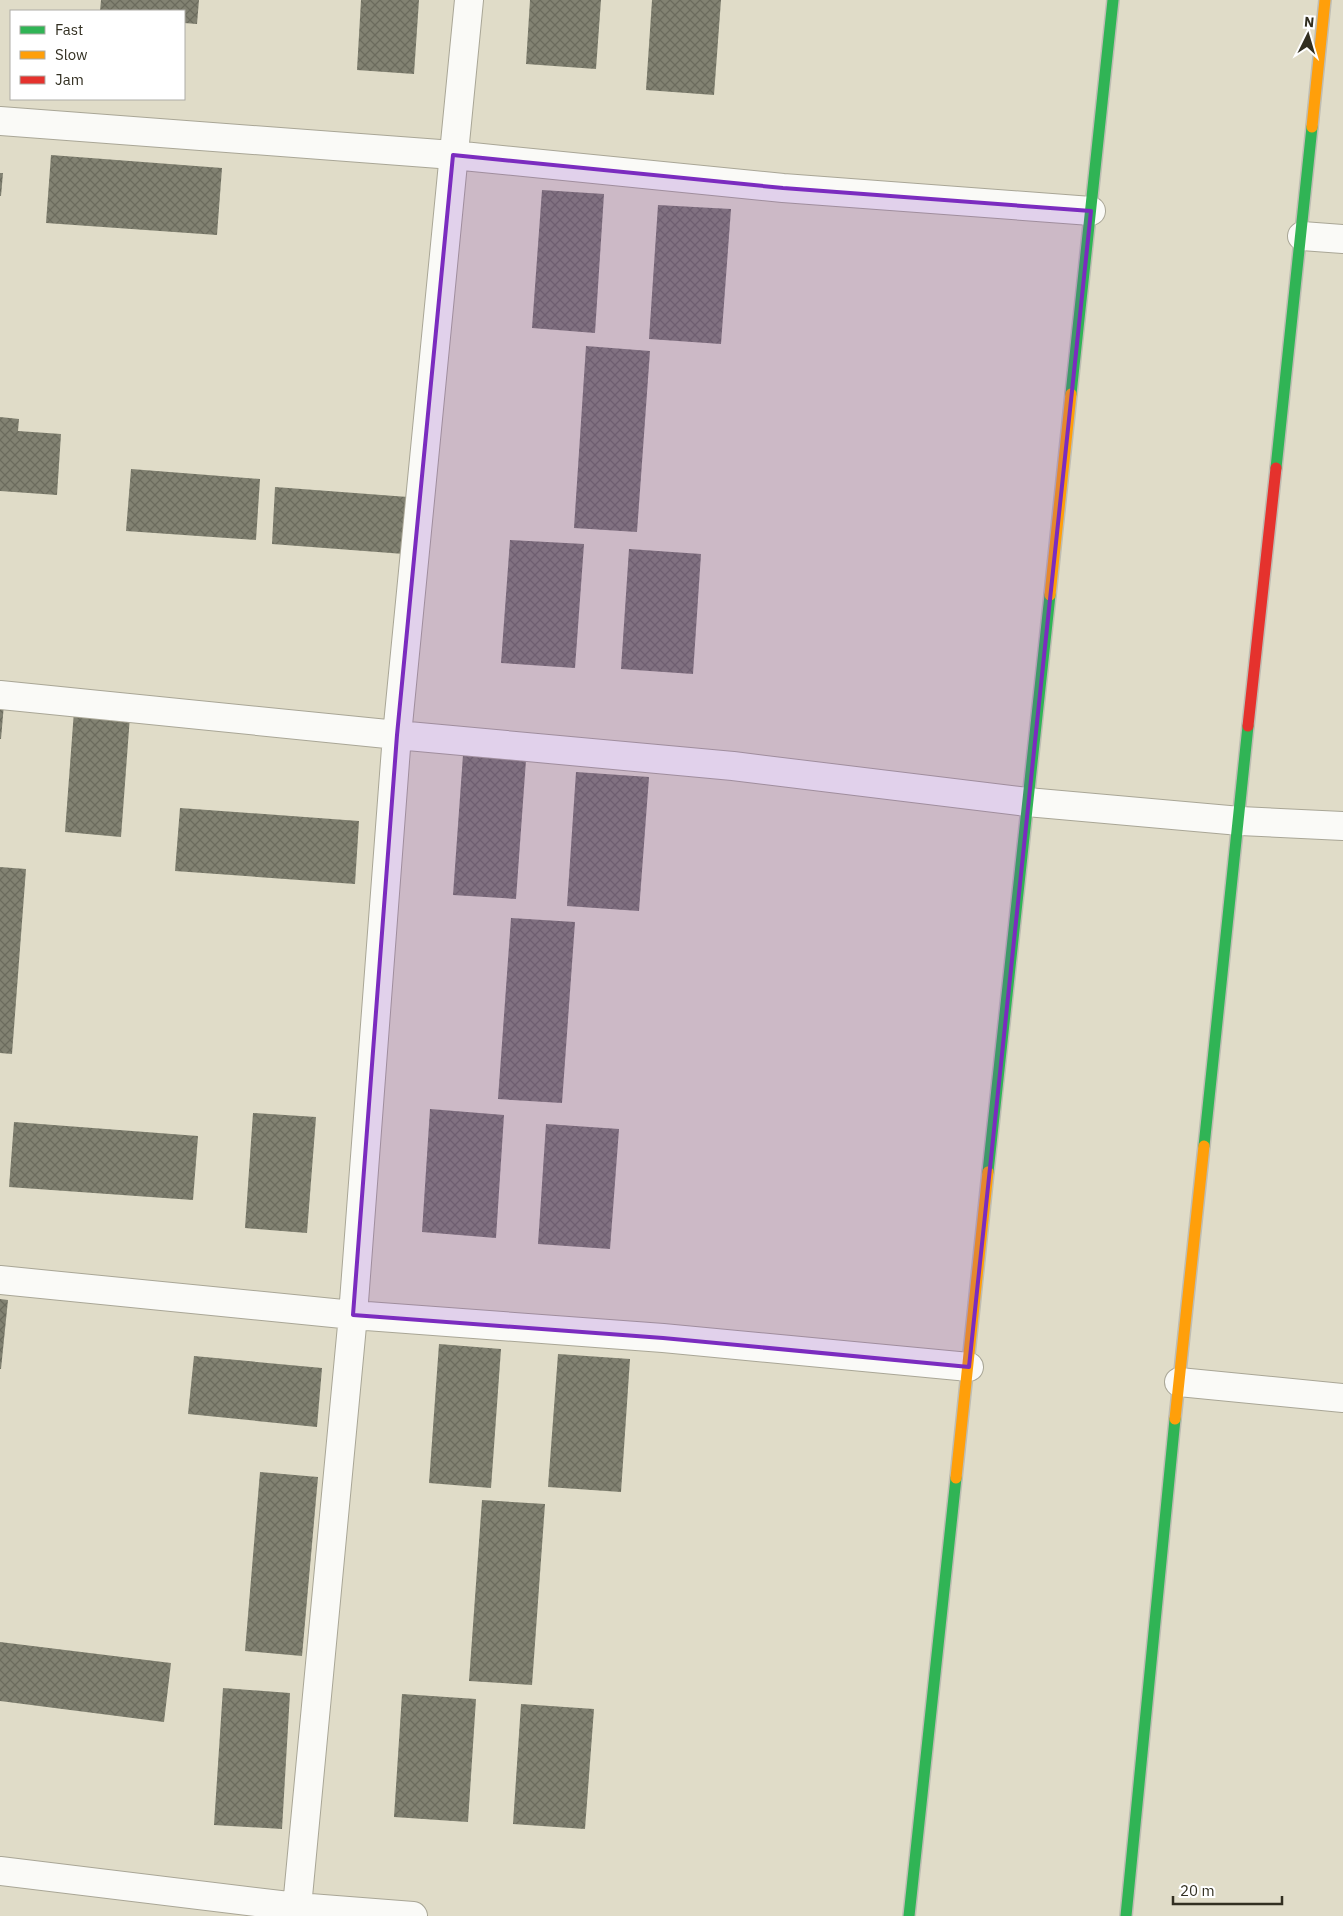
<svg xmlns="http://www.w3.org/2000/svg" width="1343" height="1916" font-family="'IBM Plex Sans',sans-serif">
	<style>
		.building { fill: url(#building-cross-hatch) }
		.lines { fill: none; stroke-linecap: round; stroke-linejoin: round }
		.street-casing { stroke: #a9a696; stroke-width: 30 }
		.fast-casing { stroke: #bfbdb3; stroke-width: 14 }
		.slow-casing { stroke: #bfbdb3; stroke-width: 14 }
		.jam-casing { stroke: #bfbdb3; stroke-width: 14 }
		.street { stroke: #fafaf7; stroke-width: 28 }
		.fast { stroke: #30b455; stroke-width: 11 }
		.slow { stroke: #ff9f0a; stroke-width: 11 }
		.jam { stroke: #e5322d; stroke-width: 11 }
		.marked { fill: #7b2cbf; fill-opacity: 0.2; stroke: #7b2cbf; stroke-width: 4; stroke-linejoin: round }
	</style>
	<defs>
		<pattern id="building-cross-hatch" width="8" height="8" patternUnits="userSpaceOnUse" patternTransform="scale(1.25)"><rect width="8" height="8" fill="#828272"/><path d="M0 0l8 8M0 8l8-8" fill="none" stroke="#6b6b5d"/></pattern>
	</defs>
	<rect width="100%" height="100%" fill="#e0dcc8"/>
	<path class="building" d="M 101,0 L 199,0 L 197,24 L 184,23 L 184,11 L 100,11 Z
		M 361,0 L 419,0 L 414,74 L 357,70 Z
		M 530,0 L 601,0 L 596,69 L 526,64 Z
		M 652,0 L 721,0 L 714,95 L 646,90 Z
		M 51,155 L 222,168 L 217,235 L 46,223 Z
		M 0,173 L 3,173 L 1,196 L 0,196 Z
		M 542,190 L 604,194 L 595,333 L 532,328 Z
		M 658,205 L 731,209 L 721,344 L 649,339 Z
		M 586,346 L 650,351 L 637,532 L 574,528 Z
		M 0,417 L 19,419 L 18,431 L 61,434 L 57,495 L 0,491 Z
		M 131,469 L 260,479 L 256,540 L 126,531 Z
		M 275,487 L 408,497 L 404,554 L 272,544 Z
		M 510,540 L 584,544 L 575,668 L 501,663 Z
		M 629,549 L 701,554 L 693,674 L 621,669 Z
		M 0,704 L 4,704 L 1,739 L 0,739 Z
		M 74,711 L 130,716 L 121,837 L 65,832 Z
		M 463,755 L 526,760 L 516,899 L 453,895 Z
		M 576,772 L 649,777 L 639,911 L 567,906 Z
		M 180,808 L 359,821 L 355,884 L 175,871 Z
		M 0,867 L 26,869 L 12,1054 L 0,1053 Z
		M 511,918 L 575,922 L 562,1103 L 498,1099 Z
		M 430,1109 L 504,1115 L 496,1238 L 422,1232 Z
		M 253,1113 L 316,1117 L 307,1233 L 245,1228 Z
		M 14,1122 L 198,1136 L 193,1200 L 9,1187 Z
		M 546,1124 L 619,1129 L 610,1249 L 538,1244 Z
		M 0,1299 L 8,1300 L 1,1369 L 0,1369 Z
		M 439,1344 L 501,1349 L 491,1488 L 429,1483 Z
		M 558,1354 L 630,1359 L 621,1492 L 548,1487 Z
		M 194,1356 L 322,1368 L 317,1427 L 188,1414 Z
		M 260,1472 L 318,1477 L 302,1656 L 245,1651 Z
		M 482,1500 L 545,1504 L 532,1685 L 469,1681 Z
		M 0,1642 L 171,1663 L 164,1722 L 0,1701 Z
		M 223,1688 L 290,1693 L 282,1829 L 214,1825 Z
		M 402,1694 L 476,1699 L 468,1822 L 394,1817 Z
		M 521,1704 L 594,1709 L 585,1829 L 513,1824 Z"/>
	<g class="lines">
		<defs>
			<path id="street" d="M 0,121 L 453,155 L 783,188 L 1091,211
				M 1302,236 L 1343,239
				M 0,695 L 397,735 L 733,766 L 1027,802 L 1240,821 L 1343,826
				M 0,1280 L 353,1315 L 663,1338 L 969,1367
				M 1179,1382 L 1343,1398
				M 0,1871 L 297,1907 L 413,1916
				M 297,1907 L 353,1315 L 397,735 L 469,0"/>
			<path id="fast" d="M 1071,394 L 1113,0
				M 1276,468 L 1312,127
				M 1204,1146 L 1248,726
				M 988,1172 L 1050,595
				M 909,1916 L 956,1478
				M 1126,1916 L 1175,1419"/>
			<path id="slow" d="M 1312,127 L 1325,0
				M 1050,595 L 1071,394
				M 1175,1419 L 1204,1146
				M 956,1478 L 988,1172"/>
			<path id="jam" d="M 1248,726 L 1276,468"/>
		</defs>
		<use href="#street" class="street-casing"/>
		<use href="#fast" class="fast-casing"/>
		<use href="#slow" class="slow-casing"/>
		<use href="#jam" class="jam-casing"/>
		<use href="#street" class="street"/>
		<use href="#fast" class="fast"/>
		<use href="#slow" class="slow"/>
		<use href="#jam" class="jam"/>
	</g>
	<path class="marked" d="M 453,155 L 783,188 L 1091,211 L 969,1367 L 663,1338 L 353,1315 L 397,735 Z"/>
	<rect x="10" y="10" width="175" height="90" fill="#ffffff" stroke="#adaca6"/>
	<rect x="20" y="26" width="25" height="8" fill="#30b455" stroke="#adaca6"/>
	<text x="55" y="35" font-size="15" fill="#322f21">Fast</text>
	<rect x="20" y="51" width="25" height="8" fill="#ff9f0a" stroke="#adaca6"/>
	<text x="55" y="60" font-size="15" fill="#322f21">Slow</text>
	<rect x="20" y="76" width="25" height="8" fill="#e5322d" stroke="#adaca6"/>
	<text x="55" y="85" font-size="15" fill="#322f21">Jam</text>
	<g transform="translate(1308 35) rotate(5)" stroke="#ffffff" stroke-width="4" paint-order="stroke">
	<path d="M0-4L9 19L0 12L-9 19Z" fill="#322f21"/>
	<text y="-8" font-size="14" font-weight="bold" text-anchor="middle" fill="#322f21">N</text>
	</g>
	<path d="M1173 1896v8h109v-8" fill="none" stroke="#322f21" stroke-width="2.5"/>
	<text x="1180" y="1896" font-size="15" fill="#322f21" stroke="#ffffff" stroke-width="4" paint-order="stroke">20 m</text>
</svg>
